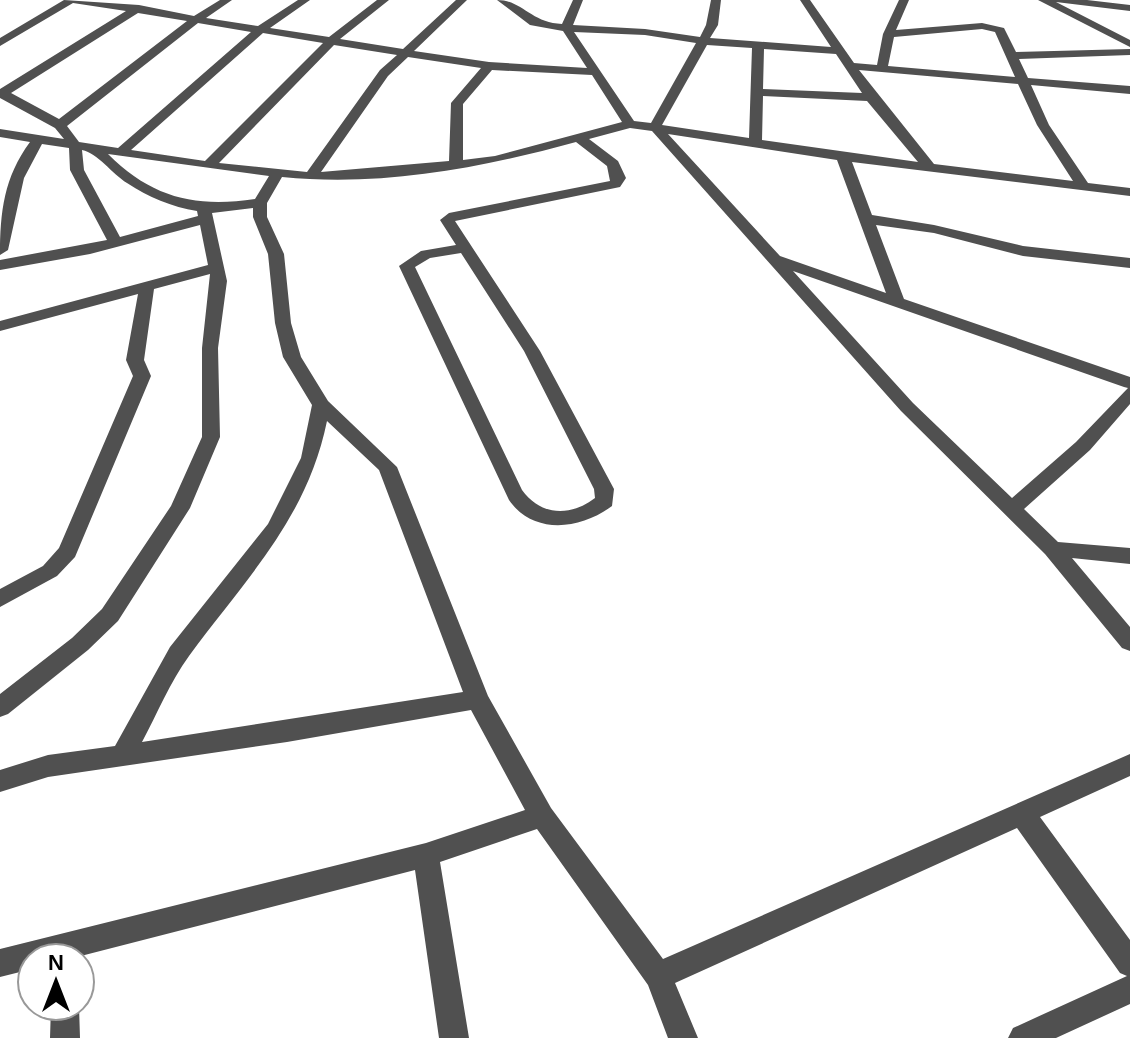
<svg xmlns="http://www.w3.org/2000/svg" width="1130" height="1038" font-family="Helvetica,sans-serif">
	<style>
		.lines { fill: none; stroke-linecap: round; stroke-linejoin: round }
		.minor { fill: #505050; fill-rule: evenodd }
	</style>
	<rect width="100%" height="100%" fill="#fff"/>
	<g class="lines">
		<path class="minor" d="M 64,0 L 139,5 L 194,16 L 220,0 L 232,0 L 206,18 L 258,26 L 298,0 L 310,0 L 270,28 L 329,37 L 377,0 L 389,0 L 340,39 L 403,49 L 456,0 L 467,0 L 414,51 L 489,62 L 587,68 L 563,31 L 530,25 L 497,0 C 522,0 531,23 562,24 L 573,0 L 583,0 L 573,25 L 645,29 L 700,37 L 706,25 L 711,0 L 721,0 L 718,25 L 710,38 L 831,47 L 800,0 L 810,0 L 854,63 L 877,65 L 883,34 L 899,0 L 909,0 L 896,30 L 982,23 L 1004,28 L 1016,52 L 1130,49 L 1130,55 L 1019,59 L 1028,78 L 1130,86 L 1130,94 L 1031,85 L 1049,125 L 1088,183 L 1130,188 L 1130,196 L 852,162 L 872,215 L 934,225 L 1023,246 L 1130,258 L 1130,268 L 1023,256 L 934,233 L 876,225 L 904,299 L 1130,377 L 1130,404 L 1090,450 L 1024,509 L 1058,542 L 1130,548 L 1130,564 L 1072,558 L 1130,627 L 1130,651 L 1122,648 L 1045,554 L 901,411 L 652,131 L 630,128 L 589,139 L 618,161 L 626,178 L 620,187 L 455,221 L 540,351 L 614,489 L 612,506 C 580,530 533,535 509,500 L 399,266 L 421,251 L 456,245 L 440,220 L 449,213 L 610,181 L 607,166 L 576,142 C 481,168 382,187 282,177 L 267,203 L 267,217 L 284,254 L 291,323 L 301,357 L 328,401 L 397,467 L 488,696 L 551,808 L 663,959 L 1130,754 L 1130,776 L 1040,817 L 1130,940 L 1130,1004 L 1056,1038 L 1008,1038 L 1013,1028 L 1127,976 L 1120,973 L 1017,828 L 675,983 L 698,1038 L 668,1038 L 648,985 L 537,829 L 440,862 L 469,1038 L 439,1038 L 415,870 L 73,958 L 32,958 L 32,969 L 0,977 L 0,949 L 426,843 L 525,810 L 471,710 L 287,742 L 48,777 L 0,792 L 0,770 L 48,755 L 115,746 L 170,647 L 268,524 L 301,458 L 312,405 L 283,357 L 275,323 L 268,254 L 253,217 L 253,208 L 212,213 L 227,281 L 218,348 L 220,437 L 190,508 L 118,621 L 88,650 L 8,714 L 0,717 L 0,694 L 72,638 L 102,609 L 171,506 L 202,437 L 202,348 L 210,274 L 154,289 L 144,360 L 151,376 L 75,557 L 57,576 L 0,607 L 0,589 L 43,566 L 59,548 L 133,376 L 126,360 L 138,294 L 0,331 L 0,321 L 208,265 L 200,225 L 90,254 L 0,270 L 0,260 L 107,240 L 70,170 L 69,148 L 42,144 L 24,178 L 8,250 L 0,255 C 0,212 4,177 30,142 L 0,137 L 0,129 L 64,139 L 55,128 L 0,98 L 0,89 L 126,11 L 73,3 L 0,46 L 0,38 ZM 138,13 L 187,21 L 59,119 L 11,93 ZM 198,23 L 251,32 L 118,148 L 79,142 L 67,126 ZM 982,29 L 995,32 L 1015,77 L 888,66 L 894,37 ZM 574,32 L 645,35 L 696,43 L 651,123 L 634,121 ZM 263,33 L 323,43 L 205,161 L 131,150 ZM 334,45 L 397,55 L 380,70 L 307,172 L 219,163 ZM 707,45 L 752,48 L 749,138 L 662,125 ZM 764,49 L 836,54 L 862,93 L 763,89 ZM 408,57 L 481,68 L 451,103 L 449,161 L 321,172 L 388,76 ZM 492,70 L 592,75 L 622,122 L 495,156 L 463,160 L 463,104 ZM 859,70 L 1018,84 L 1037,125 L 1073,181 L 934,164 ZM 763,96 L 867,101 L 918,162 L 762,140 ZM 668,134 L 837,160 L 886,293 L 780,256 ZM 82,150 C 98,153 112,174 127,183 C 148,197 172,207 197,211 L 198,216 L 120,237 L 84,170 ZM 108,154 L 269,176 L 255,199 C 196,208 152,198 108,154 ZM 461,253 L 524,351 L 594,489 L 595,498 C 570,517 541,516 522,490 L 415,267 L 430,258 ZM 793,271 L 1124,387 L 1128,388 L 1076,442 L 1012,498 L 913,403 ZM 327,421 L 379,470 L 463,692 L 142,742 C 157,714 170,682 189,656 C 246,578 307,519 327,421 Z
			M 1038,0 L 1087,0 L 1130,5 L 1130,11 L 1056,2 L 1130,40 L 1130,47 Z
			M 51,1006 L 79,1006 L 80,1038 L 50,1038 Z"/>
	</g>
	<g transform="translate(56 982)"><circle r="38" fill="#ffffff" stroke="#999999" stroke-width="2"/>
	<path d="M0-6L14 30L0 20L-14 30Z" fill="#000000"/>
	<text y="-12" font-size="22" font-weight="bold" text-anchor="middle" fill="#000000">N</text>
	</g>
</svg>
